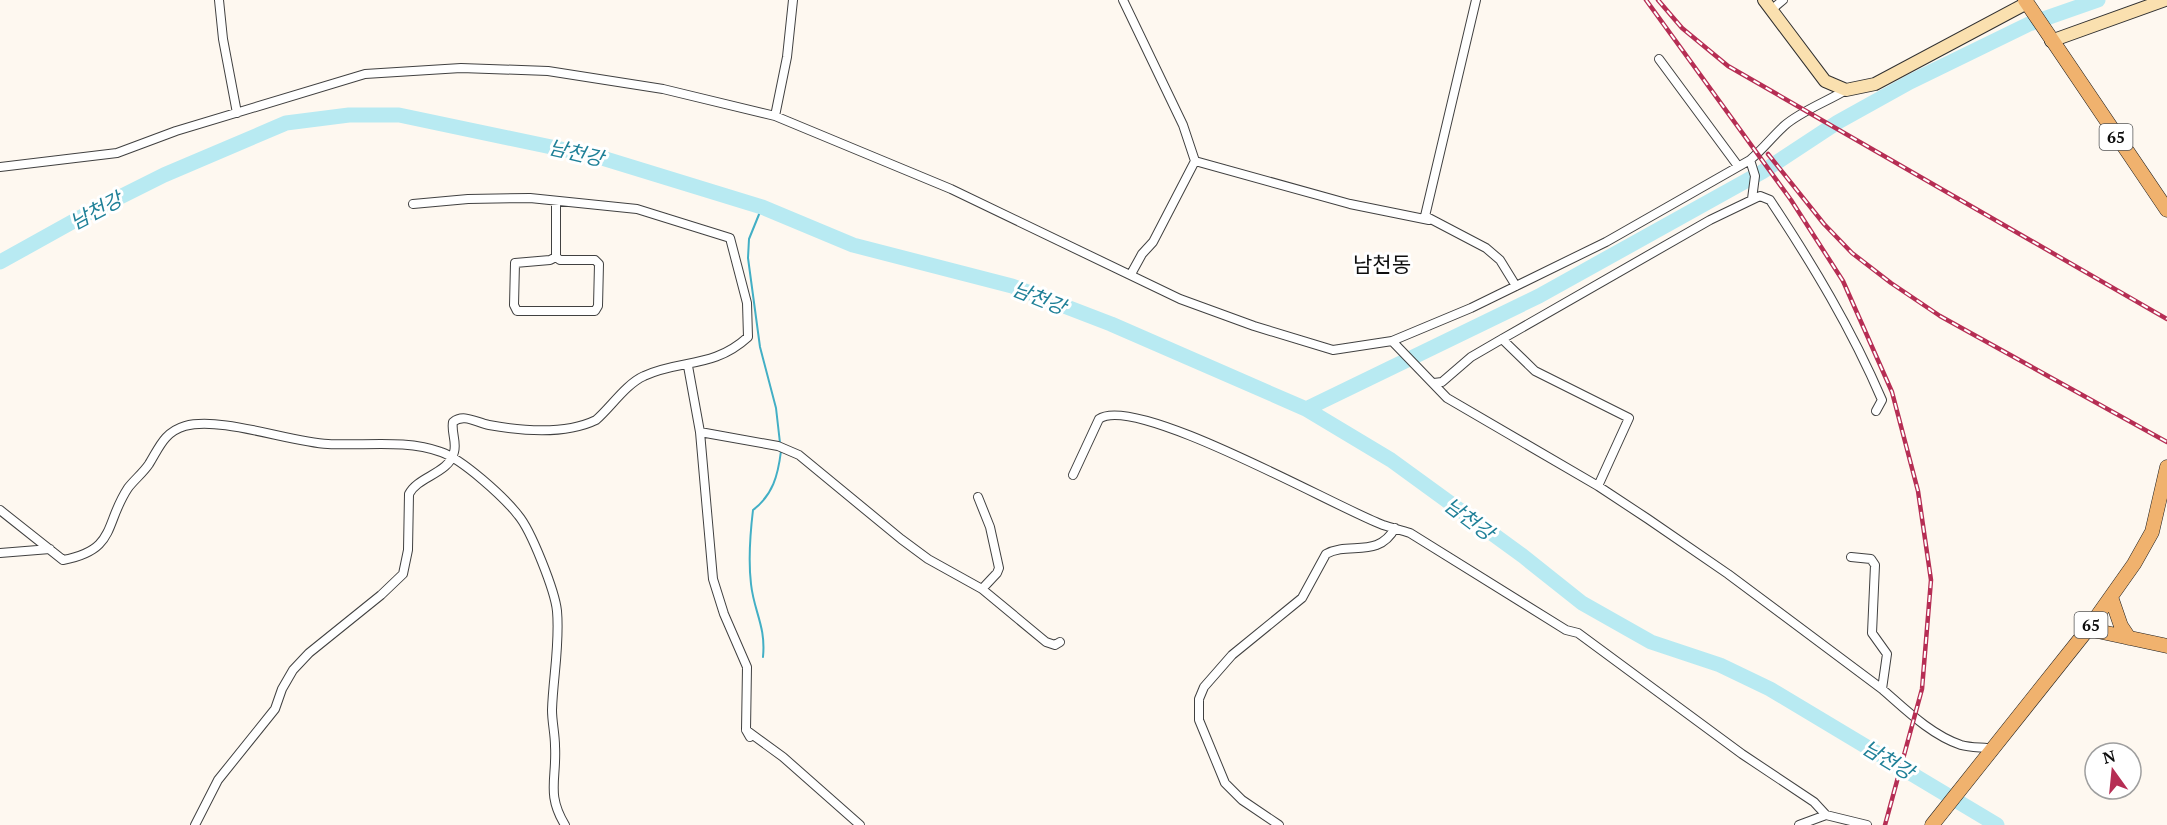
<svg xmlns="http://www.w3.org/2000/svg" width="2167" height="825" font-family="'PT Serif','Noto Sans KR',serif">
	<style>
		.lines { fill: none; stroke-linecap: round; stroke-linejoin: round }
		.stream { stroke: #43afc5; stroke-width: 2 }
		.river { stroke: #b8eaf2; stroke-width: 15 }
		.street-casing { stroke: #414141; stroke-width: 10 }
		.secondary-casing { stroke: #303030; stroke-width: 14 }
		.primary-casing { stroke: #1f1f1f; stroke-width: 15 }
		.street { stroke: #fff; stroke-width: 8 }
		.secondary { stroke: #fae0af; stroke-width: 12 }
		.primary { stroke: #f0b26e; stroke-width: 14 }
		.rail-casing { stroke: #b62e54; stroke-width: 4.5 }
		.rail { stroke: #fff; stroke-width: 2; stroke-dasharray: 7; stroke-linecap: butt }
		.labels { text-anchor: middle; stroke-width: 6; stroke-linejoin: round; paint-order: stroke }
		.shield { fill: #fff; stroke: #565656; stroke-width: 1.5 }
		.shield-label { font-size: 16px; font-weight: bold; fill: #0e0e0e }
		.water-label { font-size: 20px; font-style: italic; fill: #1f8098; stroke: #fff }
		.quarter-label { font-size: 21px; fill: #0e0e0e; stroke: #fff }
	</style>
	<rect width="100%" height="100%" fill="#fef8f0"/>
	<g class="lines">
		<path class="stream" d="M 762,207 L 749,239 L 748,258 L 760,347 L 776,408 L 780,443
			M 763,657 C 766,626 754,612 751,584 C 748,559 750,535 753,510 C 773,495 778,475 781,451"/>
		<path class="river" d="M 0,262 L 90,212 L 164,175 L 286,123 L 349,115 L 399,115 L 599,157 L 762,207 L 853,245 L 1012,286 L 1111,324 L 1306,409 L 1391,460 L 1523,556 L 1582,603 L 1651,642 L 1720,665 L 1770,689 L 1997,825
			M 1306,409 L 1539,296 L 1762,172 L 1838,122 L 1910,82 L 2029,24 L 2098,0"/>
		<defs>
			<path id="street" d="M 219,0 L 223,39 L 237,113
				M 1123,0 L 1183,125 L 1195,161
				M 1476,0 L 1425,216 L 1486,248 L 1500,260 L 1516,286
				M 1771,10 L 1783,0
				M 1659,59 L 1738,166
				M 775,116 L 787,57 L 793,0
				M 1750,160 L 1755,176 L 1752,199
				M 0,167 L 117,153 L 176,131 L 365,74 L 461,68 L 548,71 L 663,89 L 775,116 L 951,189 L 1180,299 L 1254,326 L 1333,350 L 1392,341 L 1471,308 L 1606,242 L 1750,160 C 1763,149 1772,137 1784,126 C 1799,112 1828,101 1846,90
				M 556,201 L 556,257 L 560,260 L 595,260 L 599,264 L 598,306 L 595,311 L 517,311 L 514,305 L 515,263 L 550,260 L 556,257
				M 1131,274 L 1142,254 L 1153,242 L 1195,161 L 1350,204 L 1429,220
				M 1502,339 L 1535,371 L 1629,418 L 1598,486
				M 1392,341 L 1447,398 L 1598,486 L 1648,519 L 1728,574 L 1882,689 C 1905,709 1931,735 1961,745 C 1971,748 1984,747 1994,749
				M 688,366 L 700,432 L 713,579 L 724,614 L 747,667 L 746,730 L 750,737
				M 1434,383 L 1442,382 L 1471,357 L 1502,339 L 1710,220 L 1760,196 L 1770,200 C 1813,265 1851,328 1882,400 L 1876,411
				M 700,432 L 778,446 L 799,455 L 901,539 L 928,559 L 982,589 L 1046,642 L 1055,645 L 1060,642
				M 1073,475 L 1099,419 C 1135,393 1337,508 1383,525 C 1392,528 1401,530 1410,533 L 1566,630 L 1578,633 L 1742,754 L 1814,802 L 1826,815
				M 978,497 L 990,527 L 999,568 L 997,573 L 982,589
				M 0,510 L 63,560 C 117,550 104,524 128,488 C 134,480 143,473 149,464 C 159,448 164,432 185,426 C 220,416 290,442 328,444 C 364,446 406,439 441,452 C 462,459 504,497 518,515 C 531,530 555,591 557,611 C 560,644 553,678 552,710 C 552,722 555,734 555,746 C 557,779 546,794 565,825
				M 0,553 L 50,549
				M 1851,557 L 1871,559 L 1875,565 L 1872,633 L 1887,654 L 1882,689
				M 746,730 L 783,757 L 860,825
				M 195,825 L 218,780 L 275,709 L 282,689 L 293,670 L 309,653 L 381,595 L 403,574 L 408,550 L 409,494 C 418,476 449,474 454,452 C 457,442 451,432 453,422 C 464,413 477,423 489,425 C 522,431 565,435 596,420 C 611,407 626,384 644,376 C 680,359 713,369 748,337 L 747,303 L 730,238 L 637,209 L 530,198 L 468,199 L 413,204
				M 1279,825 L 1242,800 L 1225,783 L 1199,720 L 1199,699 L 1204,687 L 1232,655 L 1302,598 L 1326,554 C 1349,541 1378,559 1395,528
				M 1799,825 L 1826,815 L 1867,825"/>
			<path id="secondary" d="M 1764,0 L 1825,81 L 1846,90 L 1875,84 L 2027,3
				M 2051,41 L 2165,0"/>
			<path id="primary" d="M 2025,0 L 2167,210
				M 2111,597 L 2121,626 L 2129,638
				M 2088,629 L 2167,646
				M 1932,825 L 2088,629 L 2134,564 L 2152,532 L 2167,467"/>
		</defs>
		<use href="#street" class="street-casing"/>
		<use href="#secondary" class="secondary-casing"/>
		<use href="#primary" class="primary-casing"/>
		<use href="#street" class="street"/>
		<use href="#secondary" class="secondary"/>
		<use href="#primary" class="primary"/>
		<defs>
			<path id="rail" d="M 1646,0 L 1791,200 L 1843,281 L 1892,392 L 1918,491 L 1931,580 L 1922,689 L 1885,825
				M 1658,0 L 1682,28 L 1728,66 L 2167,319
				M 1768,154 L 1824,224 L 1852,253 L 1891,283 L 1940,316 L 2167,442"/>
		</defs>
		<use href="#rail" class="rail-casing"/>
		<use href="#rail" class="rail"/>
	</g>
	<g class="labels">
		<g class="shield">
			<rect x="2099.5" y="124" width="33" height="26" rx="4.5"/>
			<rect x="2074.5" y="612" width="33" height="26" rx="4.5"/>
		</g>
		<g class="shield-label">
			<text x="2116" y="143">65</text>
			<text x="2091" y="631">65</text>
		</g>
		<g class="water-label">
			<text transform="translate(576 153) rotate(13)" y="7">남천강</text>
			<text transform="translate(96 211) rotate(-28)" y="7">남천강</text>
			<text transform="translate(1039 298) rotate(22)" y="7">남천강</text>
			<text transform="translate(1469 519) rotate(37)" y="7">남천강</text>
			<text transform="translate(1888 760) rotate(31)" y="7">남천강</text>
		</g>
		<g class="quarter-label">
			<text x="1382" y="272">남천동</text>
		</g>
	</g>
	<g transform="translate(2113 771) rotate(345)"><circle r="28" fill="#ffffff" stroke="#9f9f9f" stroke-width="1.5"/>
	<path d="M0-4.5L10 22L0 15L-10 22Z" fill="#b62e54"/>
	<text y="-9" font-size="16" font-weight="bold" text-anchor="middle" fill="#0e0e0e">N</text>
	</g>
</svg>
